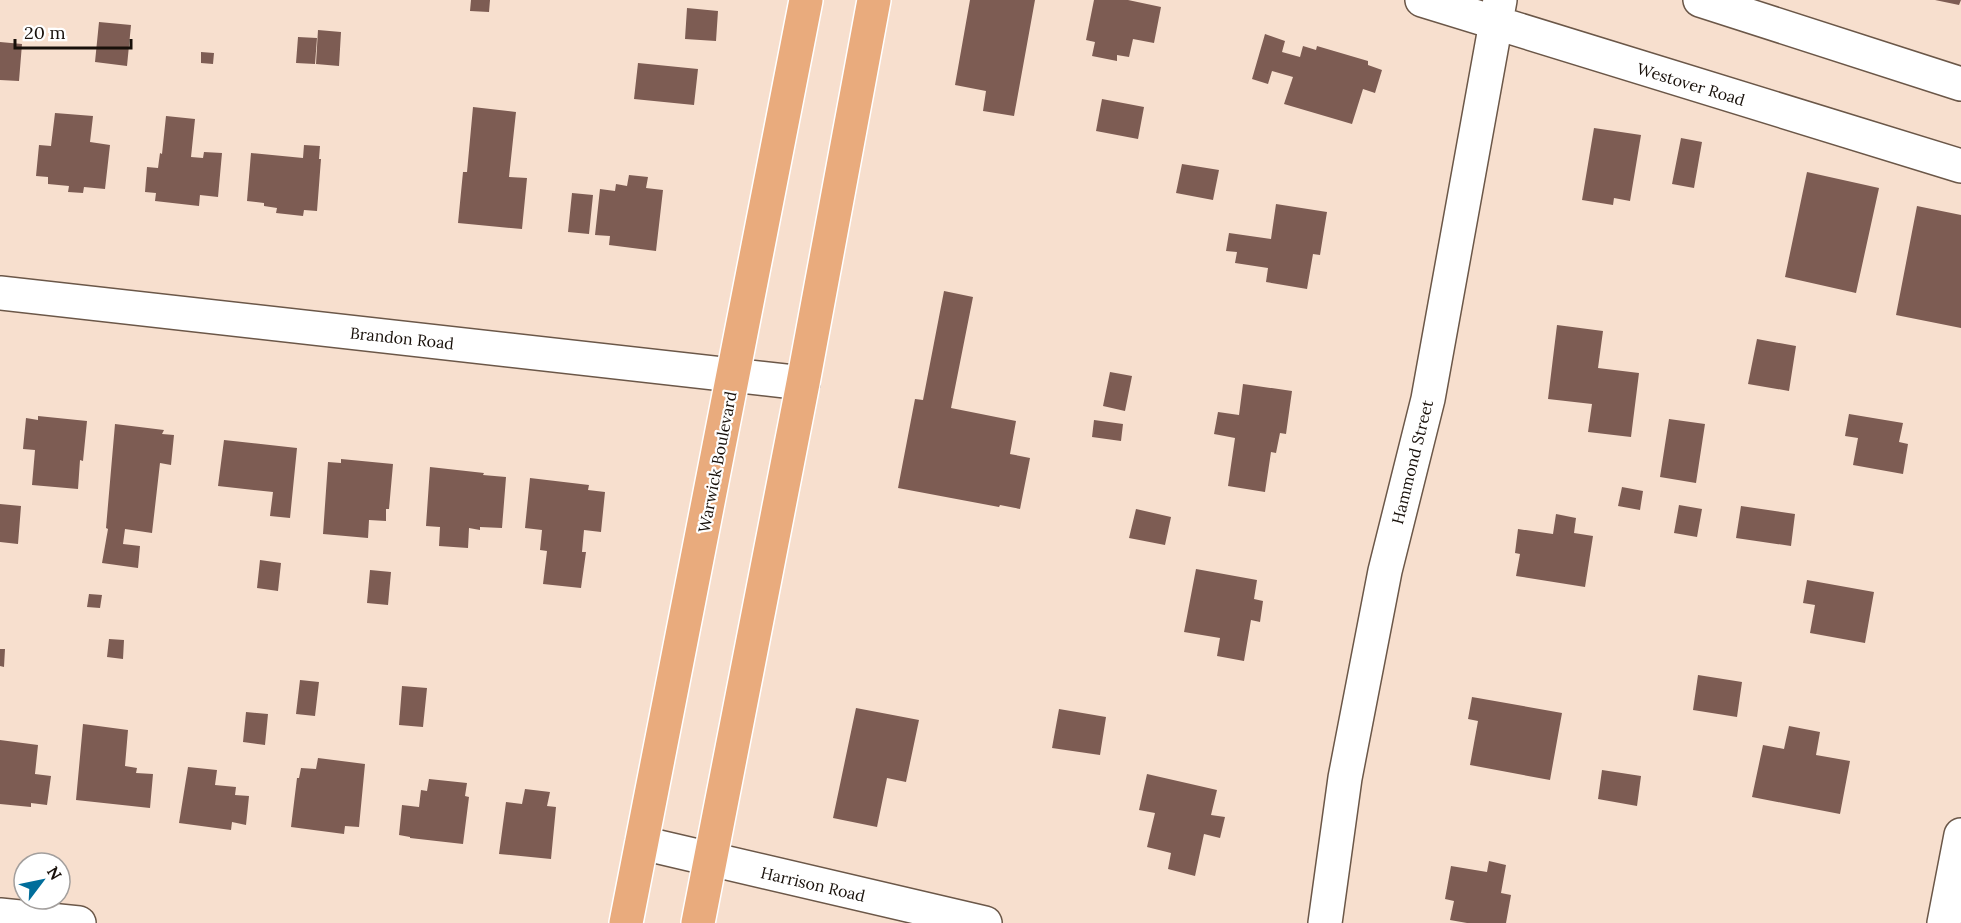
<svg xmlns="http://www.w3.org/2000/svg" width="1961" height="923" font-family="Lora,serif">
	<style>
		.building { fill: #7d5c53 }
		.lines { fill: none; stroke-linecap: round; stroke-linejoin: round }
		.minor-casing { stroke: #6b5748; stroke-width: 36 }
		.primary-casing { stroke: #fff; stroke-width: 36 }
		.minor { stroke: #fff; stroke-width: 33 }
		.primary { stroke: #e9ab7d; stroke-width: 33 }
		.labels { text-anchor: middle; stroke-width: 4.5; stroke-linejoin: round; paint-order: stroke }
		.street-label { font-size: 16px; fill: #18100a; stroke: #fff }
	</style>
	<rect width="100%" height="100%" fill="#f7dfce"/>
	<path class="building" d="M 471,0 L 490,0 L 489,12 L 470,11 Z
		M 970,0 L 1035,0 L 1014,116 L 983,111 L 986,91 L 955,85 Z
		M 1094,0 L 1128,0 L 1161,7 L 1154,43 L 1133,39 L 1129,57 L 1117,55 L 1117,61 L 1092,56 L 1095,42 L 1086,40 Z
		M 1935,0 L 1961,0 L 1959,5 Z
		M 687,8 L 718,11 L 716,41 L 685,39 Z
		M 99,22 L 131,25 L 127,66 L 95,62 Z
		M 318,30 L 341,32 L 339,66 L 316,64 Z
		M 1265,34 L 1285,41 L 1282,52 L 1300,57 L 1303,46 L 1316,50 L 1317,46 L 1368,61 L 1368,65 L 1382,70 L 1375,93 L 1363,89 L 1352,124 L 1284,104 L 1293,77 L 1272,71 L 1268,84 L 1252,79 Z
		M 298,37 L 317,38 L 315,64 L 296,63 Z
		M 0,42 L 22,44 L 19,81 L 0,80 Z
		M 201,52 L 214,53 L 213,64 L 201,63 Z
		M 638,63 L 698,69 L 694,105 L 634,99 Z
		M 1102,99 L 1144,107 L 1138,139 L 1096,131 Z
		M 473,107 L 516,112 L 509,177 L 527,178 L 522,229 L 458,223 L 463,172 L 467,172 Z
		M 55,113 L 93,116 L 90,142 L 110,145 L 105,189 L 84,187 L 83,193 L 68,192 L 69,186 L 48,184 L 48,177 L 36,176 L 39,145 L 51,146 Z
		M 166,116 L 195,119 L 191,157 L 203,158 L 204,152 L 222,153 L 218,197 L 200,195 L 199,206 L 155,201 L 156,193 L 145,192 L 147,167 L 158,168 L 160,153 L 162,154 Z
		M 1594,128 L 1641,135 L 1630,201 L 1614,198 L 1613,205 L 1582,200 Z
		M 1681,138 L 1702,142 L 1694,188 L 1672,184 Z
		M 304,145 L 320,146 L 319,159 L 321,159 L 317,211 L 304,210 L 303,216 L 276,213 L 277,208 L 264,206 L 264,203 L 247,201 L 251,153 L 303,158 Z
		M 1182,164 L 1219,170 L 1213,200 L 1176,193 Z
		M 1807,172 L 1879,188 L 1856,293 L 1785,277 Z
		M 629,175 L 648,177 L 646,188 L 663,190 L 656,251 L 609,245 L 610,236 L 595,235 L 600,189 L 615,191 L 616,184 L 627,186 Z
		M 572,193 L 593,195 L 589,234 L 568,232 Z
		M 1276,204 L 1327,212 L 1320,255 L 1313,254 L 1307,289 L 1266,282 L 1268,268 L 1235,263 L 1237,252 L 1226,251 L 1229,233 L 1271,239 Z
		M 1917,206 L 1961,215 L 1961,328 L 1896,315 Z
		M 944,291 L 973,297 L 951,408 L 1016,421 L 1010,454 L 1030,458 L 1020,509 L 1000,505 L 999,507 L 898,488 L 915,399 L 923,400 Z
		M 1557,325 L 1603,331 L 1598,368 L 1639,373 L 1631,437 L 1588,432 L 1592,404 L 1548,399 Z
		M 1757,339 L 1796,346 L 1789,391 L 1748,384 Z
		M 1110,372 L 1132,376 L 1125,411 L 1103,406 Z
		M 1243,384 L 1292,391 L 1286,434 L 1280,433 L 1276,453 L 1271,452 L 1265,492 L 1228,486 L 1235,438 L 1214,434 L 1218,412 L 1239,415 Z
		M 1849,414 L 1903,423 L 1899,442 L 1908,444 L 1903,474 L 1853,465 L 1858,438 L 1845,436 Z
		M 38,416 L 87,421 L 83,461 L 80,460 L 78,489 L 32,485 L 35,450 L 23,449 L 26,418 L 38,420 Z
		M 1669,419 L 1705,424 L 1696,483 L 1660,477 Z
		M 1094,420 L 1123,424 L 1121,441 L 1092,437 Z
		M 115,424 L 164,430 L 162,434 L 174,435 L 171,465 L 160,463 L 152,533 L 125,529 L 123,544 L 140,546 L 138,568 L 102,563 L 108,529 L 106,528 Z
		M 224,440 L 297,448 L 290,518 L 270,516 L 273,492 L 218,486 Z
		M 341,459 L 393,464 L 389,509 L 386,509 L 386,521 L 369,520 L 368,538 L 323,534 L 328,462 L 341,463 Z
		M 430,467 L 484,473 L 483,475 L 506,477 L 502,528 L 480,527 L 480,530 L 469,528 L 468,548 L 439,546 L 440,527 L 426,526 Z
		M 530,478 L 589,485 L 588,490 L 605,492 L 601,532 L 584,530 L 582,552 L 586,552 L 581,588 L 543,584 L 547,551 L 540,550 L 542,530 L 525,528 Z
		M 1622,487 L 1643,491 L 1640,510 L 1618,506 Z
		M 0,504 L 21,506 L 18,544 L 0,542 Z
		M 1679,505 L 1702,509 L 1697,537 L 1674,533 Z
		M 1741,506 L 1795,514 L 1791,546 L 1736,538 Z
		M 1136,509 L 1171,517 L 1165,545 L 1129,538 Z
		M 1556,514 L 1576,518 L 1574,533 L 1593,536 L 1585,587 L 1516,576 L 1520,554 L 1515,553 L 1518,529 L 1553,534 Z
		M 260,560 L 281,563 L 278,591 L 257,588 Z
		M 1196,569 L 1257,580 L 1254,599 L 1263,601 L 1260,622 L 1251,620 L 1244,661 L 1217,656 L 1220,638 L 1184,632 Z
		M 370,570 L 391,572 L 388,605 L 367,603 Z
		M 1807,580 L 1874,592 L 1865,643 L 1810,633 L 1815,605 L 1803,603 Z
		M 89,594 L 102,595 L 100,608 L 87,607 Z
		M 109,639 L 124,640 L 123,659 L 107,657 Z
		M 0,649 L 5,649 L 4,667 L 0,666 Z
		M 1698,675 L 1742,682 L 1737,717 L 1693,710 Z
		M 300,680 L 319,682 L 315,716 L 296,714 Z
		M 402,686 L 427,688 L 423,727 L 399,725 Z
		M 1472,697 L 1562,713 L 1550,780 L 1470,765 L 1478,721 L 1468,719 Z
		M 856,708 L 919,720 L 906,782 L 887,778 L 877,827 L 833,818 Z
		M 1059,709 L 1106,717 L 1100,755 L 1052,748 Z
		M 246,712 L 268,714 L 265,745 L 243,742 Z
		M 83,724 L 128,730 L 125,766 L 137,768 L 136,773 L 153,774 L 150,808 L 76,800 Z
		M 1789,726 L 1820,732 L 1816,755 L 1850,761 L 1840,814 L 1752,797 L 1763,745 L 1784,749 Z
		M 0,740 L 38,745 L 35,774 L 51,776 L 47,805 L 31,803 L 31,807 L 0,804 Z
		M 318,758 L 365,764 L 359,827 L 345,826 L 344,834 L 291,827 L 297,778 L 299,778 L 301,768 L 316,769 Z
		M 188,767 L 217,770 L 215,785 L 236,787 L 235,795 L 249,796 L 246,825 L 232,822 L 231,830 L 179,823 Z
		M 1602,770 L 1641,776 L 1637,806 L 1598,799 Z
		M 1147,774 L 1217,790 L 1211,815 L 1225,817 L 1220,838 L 1204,834 L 1195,876 L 1168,869 L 1171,853 L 1147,847 L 1155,813 L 1139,810 Z
		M 429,779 L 467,783 L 465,796 L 469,797 L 463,844 L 410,838 L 410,837 L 399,835 L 402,805 L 419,807 L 421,790 L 427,791 Z
		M 525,789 L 550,792 L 547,806 L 556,807 L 551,859 L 499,854 L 506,802 L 522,804 Z
		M 1489,861 L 1506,865 L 1501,893 L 1511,895 L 1506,923 L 1467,923 L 1450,920 L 1454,901 L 1445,899 L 1451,866 L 1487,872 Z"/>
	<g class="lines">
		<defs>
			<path id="minor" d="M 1422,0 L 1961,166
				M 1700,0 L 1961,84
				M 0,293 L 803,383
				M 642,843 L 985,923
				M 0,915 L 79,923
				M 1325,923 L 1345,778 L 1385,571 L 1428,399 L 1500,0
				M 1944,923 L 1961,835"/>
			<path id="primary" d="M 626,923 L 806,0
				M 698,923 L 803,383 L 874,0"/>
		</defs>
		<use href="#minor" class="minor-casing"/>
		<use href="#primary" class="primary-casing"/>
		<use href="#minor" class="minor"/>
		<use href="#primary" class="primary"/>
	</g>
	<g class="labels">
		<g class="street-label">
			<text transform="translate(1691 84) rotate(17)" y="6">Westover Road</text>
			<text transform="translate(402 338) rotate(6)" y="6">Brandon Road</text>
			<text transform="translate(717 462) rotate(-79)" y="6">Warwick Boulevard</text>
			<text transform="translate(1412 462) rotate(-76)" y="6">Hammond Street</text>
			<text transform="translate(813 884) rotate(13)" y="6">Harrison Road</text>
		</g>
	</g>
	<g transform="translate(42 881) rotate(58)"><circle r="28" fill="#ffffff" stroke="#a39f9d" stroke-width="1.5"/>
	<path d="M0-4.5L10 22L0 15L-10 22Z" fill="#016e9b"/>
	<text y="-9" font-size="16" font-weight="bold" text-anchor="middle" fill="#18100a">N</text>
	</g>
	<path d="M15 39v9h116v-9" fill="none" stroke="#18100a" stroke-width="3"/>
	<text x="24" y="39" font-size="18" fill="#18100a" stroke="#ffffff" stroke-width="4.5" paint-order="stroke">20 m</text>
</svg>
